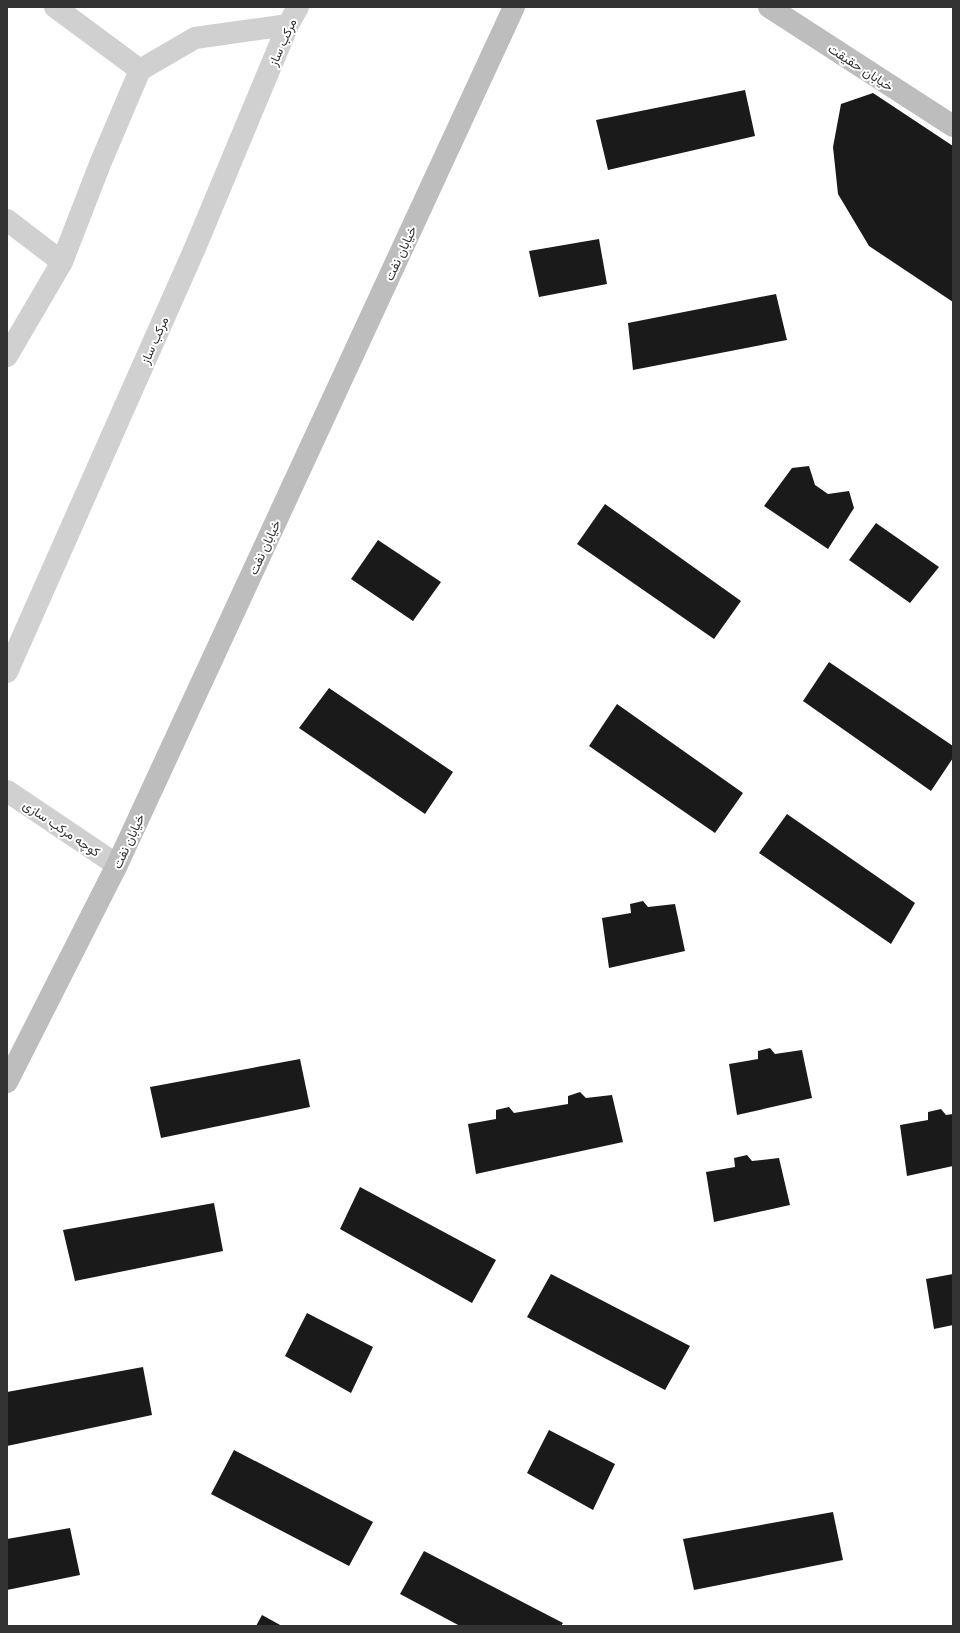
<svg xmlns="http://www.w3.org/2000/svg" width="960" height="1633" font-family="Montserrat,Vazirmatn,sans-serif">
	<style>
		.building { fill: #1a1a1a }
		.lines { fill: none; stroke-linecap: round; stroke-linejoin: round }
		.street { stroke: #d0d0d0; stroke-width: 22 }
		.secondary { stroke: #bdbdbd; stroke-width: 22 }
		.labels { text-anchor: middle; stroke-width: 4; stroke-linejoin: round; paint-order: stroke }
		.street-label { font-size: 13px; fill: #333; stroke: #fff }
	</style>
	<rect width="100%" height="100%" fill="#fff"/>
	<path class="building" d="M 745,90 L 755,136 L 608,170 L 596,120 Z
		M 873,93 L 953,146 L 953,302 L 869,246 L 838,194 L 833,147 L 841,104 Z
		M 599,239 L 607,284 L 539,297 L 529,251 Z
		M 776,294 L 787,340 L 633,370 L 628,323 Z
		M 809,466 L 815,485 L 828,494 L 849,491 L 854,508 L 828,549 L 764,506 L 792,468 Z
		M 605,504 L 741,601 L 714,639 L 577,544 Z
		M 876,523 L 939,567 L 910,603 L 849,560 Z
		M 378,540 L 441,582 L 413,621 L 351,579 Z
		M 829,662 L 953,746 L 953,758 L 931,791 L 803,701 Z
		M 329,688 L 453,772 L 425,814 L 299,728 Z
		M 617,704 L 743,793 L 715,833 L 589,746 Z
		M 787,814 L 915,903 L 891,944 L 759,853 Z
		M 643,901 L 648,907 L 675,904 L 685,951 L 609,968 L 602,918 L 631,913 L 630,904 Z
		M 770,1048 L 775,1054 L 802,1050 L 812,1098 L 737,1115 L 729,1064 L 758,1059 L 758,1051 Z
		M 300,1059 L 310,1107 L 161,1138 L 150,1087 Z
		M 580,1092 L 586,1098 L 612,1095 L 623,1142 L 476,1174 L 468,1124 L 496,1119 L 496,1110 L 509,1107 L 514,1113 L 568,1104 L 568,1096 Z
		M 941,1109 L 946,1115 L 953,1114 L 953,1166 L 907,1176 L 900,1125 L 928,1120 L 928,1112 Z
		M 747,1155 L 752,1161 L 779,1158 L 790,1205 L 714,1222 L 706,1172 L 735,1167 L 734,1158 Z
		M 360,1187 L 496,1260 L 472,1303 L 340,1229 Z
		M 214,1203 L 223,1251 L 75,1281 L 63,1230 Z
		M 551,1274 L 690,1346 L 665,1390 L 527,1317 Z
		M 953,1274 L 953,1325 L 934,1329 L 926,1279 Z
		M 307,1313 L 373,1347 L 351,1393 L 285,1356 Z
		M 143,1367 L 152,1415 L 7,1446 L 7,1392 Z
		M 549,1430 L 615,1464 L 593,1510 L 527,1473 Z
		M 234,1450 L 373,1522 L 349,1566 L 211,1494 Z
		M 833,1512 L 843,1560 L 694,1590 L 683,1539 Z
		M 70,1528 L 80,1575 L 7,1590 L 7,1539 Z
		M 424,1551 L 563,1623 L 561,1626 L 460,1626 L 400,1594 Z
		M 262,1615 L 282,1626 L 256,1626 Z"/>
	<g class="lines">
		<path class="street" d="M 55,7 L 140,70
			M 7,220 L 62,262
			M 7,356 L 62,262 L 100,164 L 140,70 L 195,38 L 288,25
			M 7,672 L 195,248 L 288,25 L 298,7
			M 7,791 L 117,865"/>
		<path class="secondary" d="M 769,7 L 953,126
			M 7,1082 L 117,865 L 514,7"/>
	</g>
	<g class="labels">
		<g class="street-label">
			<text transform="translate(282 42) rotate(-66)" y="5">مرکب ساز</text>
			<text transform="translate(861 67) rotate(33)" y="5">خیابان حقیقت</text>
			<text transform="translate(400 253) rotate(-65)" y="5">خیابان نفت</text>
			<text transform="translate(154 340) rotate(-66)" y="5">مرکب ساز</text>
			<text transform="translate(264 547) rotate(-65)" y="5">خیابان نفت</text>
			<text transform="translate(62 828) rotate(34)" y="5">کوچه مرکب سازی</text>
			<text transform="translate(128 841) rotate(-65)" y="5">خیابان نفت</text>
		</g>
	</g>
	<rect width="960" height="1633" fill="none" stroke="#333333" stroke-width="16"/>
</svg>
